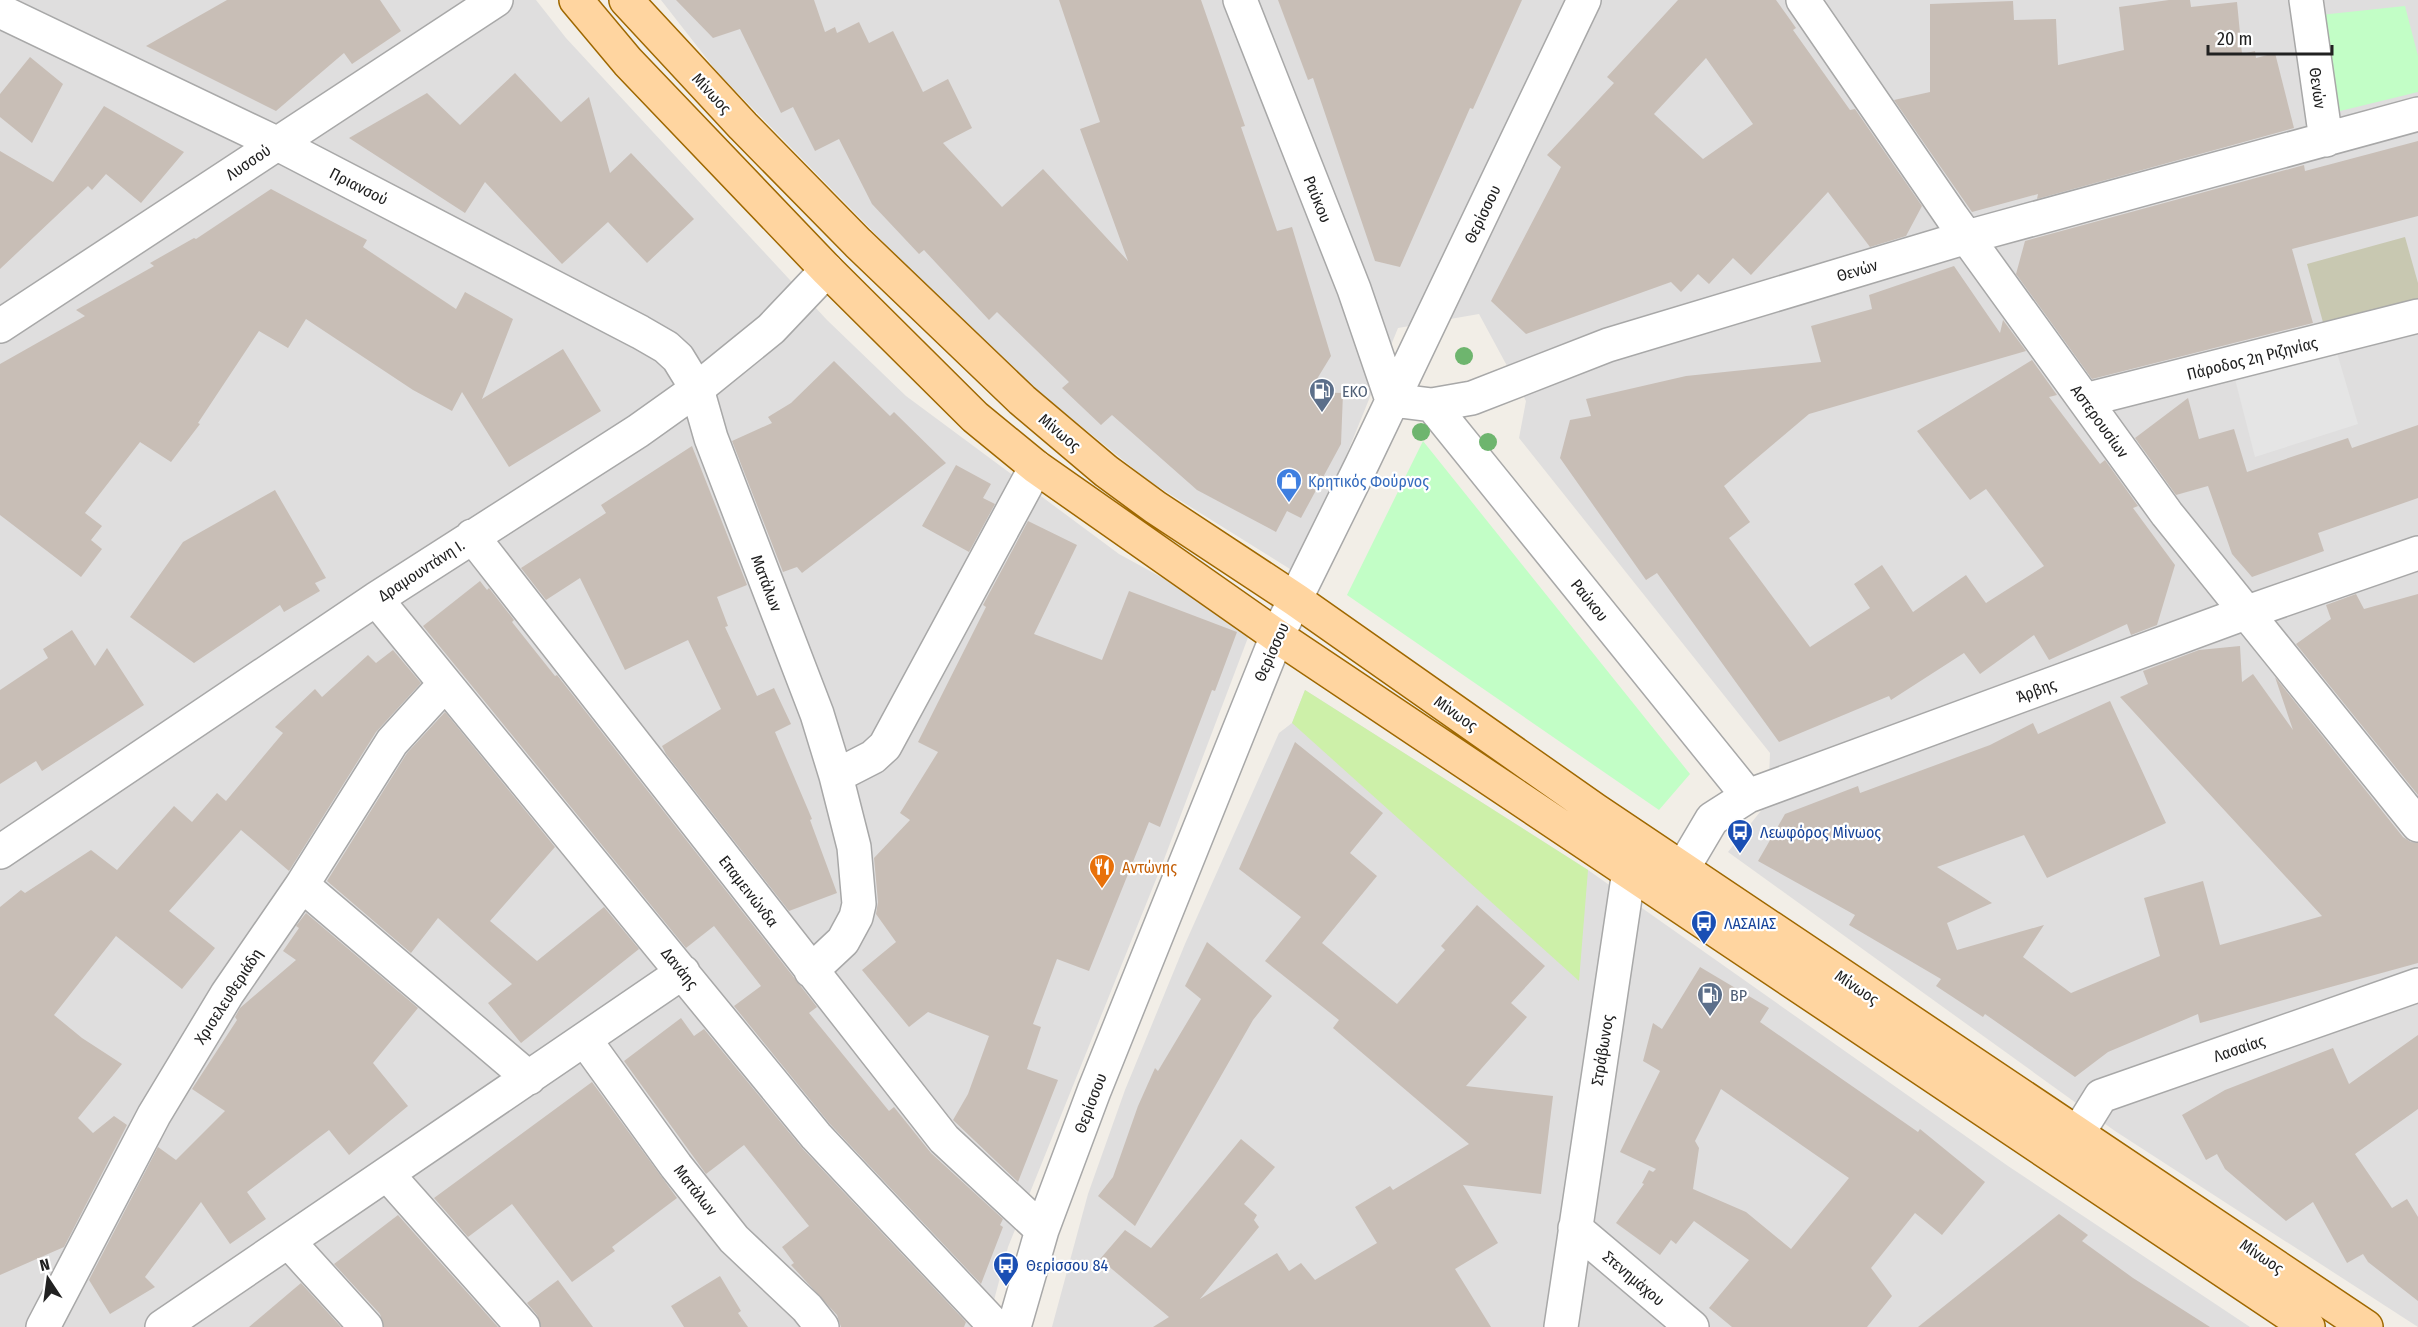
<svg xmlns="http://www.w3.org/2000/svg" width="2418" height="1327" font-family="'Fira Sans Condensed',sans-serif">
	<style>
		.residential { fill: #dfdede }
		.construction { fill: #c8c8b1 }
		.grass { fill: #cdf0a9 }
		.park { fill: #c2fec6 }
		.parking { fill: #e5e5e5 }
		.building { fill: #c8beb6; fill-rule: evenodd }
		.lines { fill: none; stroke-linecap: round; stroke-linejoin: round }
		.minor-casing { stroke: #a8a8a8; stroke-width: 36 }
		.major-casing { stroke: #9f6800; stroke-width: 36 }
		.minor { stroke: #fff; stroke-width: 33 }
		.major { stroke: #ffd5a0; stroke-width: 33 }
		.tree { fill: #6eb56e }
		.labels { text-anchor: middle; stroke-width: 4.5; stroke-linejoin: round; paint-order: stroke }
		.street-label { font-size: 16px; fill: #212121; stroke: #fff }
		.service-label { font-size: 16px; fill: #4e5e75; stroke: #fff; text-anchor: start }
		.shop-label { font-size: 16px; fill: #366cbe; stroke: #fff; text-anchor: start }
		.transit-label { font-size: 16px; fill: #164399; stroke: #fff; text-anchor: start }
		.food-label { font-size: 16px; fill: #c56008; stroke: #fff; text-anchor: start }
	</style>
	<rect width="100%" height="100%" fill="#f2eee7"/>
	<path class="residential" d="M 0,0 L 536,0 L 566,38 L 827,320 L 906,396 L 1119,554 L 1252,627 L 1163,862 L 1008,1247 L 987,1327 L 0,1327 Z
		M 661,0 L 2418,0 L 2418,1327 L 2115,1131 L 1728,852 L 1768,802 L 1770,753 L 1519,438 L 1526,401 L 1479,314 L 1398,328 L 1298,574 L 1149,481 L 997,358 L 718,73 Z
		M 1305,690 L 1588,870 L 2008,1166 L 2250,1327 L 1052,1327 L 1088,1194 L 1125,1090 L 1185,944 L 1279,733 L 1292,723 Z"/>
	<path class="construction" d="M 2405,237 L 2418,283 L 2418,300 L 2324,326 L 2307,264 Z"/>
	<path class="grass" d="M 1305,690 L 1588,870 L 1579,981 L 1292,723 Z"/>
	<path class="park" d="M 2405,6 L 2418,56 L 2418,92 L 2336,112 L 2320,15 Z
		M 1423,441 L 1690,774 L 1659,810 L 1347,595 Z"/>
	<path class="parking" d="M 2337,353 L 2358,424 L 2255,457 L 2235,379 Z"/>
	<path class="building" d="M 227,0 L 380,0 L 401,31 L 352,64 L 344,53 L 276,111 L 146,46 Z
		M 676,0 L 814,0 L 825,32 L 835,27 L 837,33 L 859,22 L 869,43 L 893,31 L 923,92 L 948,79 L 972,128 L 943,143 L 1002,207 L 1043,169 L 1128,261 L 1080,129 L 1100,122 L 1059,0 L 1201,0 L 1245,126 L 1241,127 L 1277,231 L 1292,227 L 1331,356 L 1309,392 L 1343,393 L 1341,444 L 1301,518 L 1287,511 L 1276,532 L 1197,490 L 1112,415 L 1101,425 L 1062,388 L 1069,382 L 997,312 L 989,320 L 924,250 L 919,254 L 872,204 L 839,139 L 815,151 L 793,107 L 781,113 L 740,29 L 713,38 Z
		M 1278,0 L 1522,0 L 1473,109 L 1470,108 L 1400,267 L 1375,261 L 1313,78 L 1308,80 Z
		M 1678,0 L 1776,0 L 1796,28 L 1793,30 L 1850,110 L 1855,109 L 1922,206 L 1906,236 L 1870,247 L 1828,192 L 1751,275 L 1733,258 L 1709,284 L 1698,274 L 1681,292 L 1671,282 L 1526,334 L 1491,301 L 1561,167 L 1547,155 L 1614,83 L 1607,77 ZM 1706,58 L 1753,124 L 1703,159 L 1654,114 Z
		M 2169,0 L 2190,0 L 2191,7 L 2237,2 L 2242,54 L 2255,51 L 2256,58 L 2275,53 L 2294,128 L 2037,199 L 2038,194 L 1972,212 L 1894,100 L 1930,92 L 1930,4 L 2013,1 L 2014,20 L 2056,19 L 2058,65 L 2124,50 L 2119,7 Z
		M 30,57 L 63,84 L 32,143 L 0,117 L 0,94 Z
		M 515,73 L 561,122 L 589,97 L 610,173 L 631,153 L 694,219 L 647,263 L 608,222 L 562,264 L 485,182 L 465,213 L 349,138 L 427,93 L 460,125 Z
		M 104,106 L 184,152 L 141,203 L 106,174 L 92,190 L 88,186 L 0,269 L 0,151 L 53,182 Z
		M 2418,141 L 2418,216 L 2292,249 L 2313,323 L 2092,379 L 2016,274 L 2025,241 L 2304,165 L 2305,171 Z
		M 271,189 L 367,240 L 363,247 L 456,309 L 465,292 L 513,319 L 482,399 L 563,349 L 601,411 L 509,467 L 462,392 L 452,411 L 413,390 L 306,319 L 288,348 L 259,331 L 198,423 L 200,424 L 171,462 L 140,442 L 85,513 L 102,526 L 91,540 L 102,549 L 81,577 L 0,515 L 0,364 L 85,316 L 76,310 L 154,266 L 150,263 L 194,238 L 196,239 Z
		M 1954,266 L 2000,333 L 2003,320 L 2026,351 L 1809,414 L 1724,486 L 1750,522 L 1729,538 L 1810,647 L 1870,608 L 1854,584 L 1882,565 L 1913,612 L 1966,575 L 1986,603 L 2044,566 L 1986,489 L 1970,500 L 1917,431 L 2032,360 L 2057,395 L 2049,397 L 2100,464 L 2105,460 L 2138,506 L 2133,508 L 2175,565 L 2157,625 L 2131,635 L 2127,624 L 2049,660 L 2034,635 L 1980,674 L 1964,653 L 1891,700 L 1889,696 L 1779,742 L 1657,573 L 1646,580 L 1560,458 L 1570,420 L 1591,416 L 1586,399 L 1686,376 L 1821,362 L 1811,326 L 1872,309 L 1869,295 Z
		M 834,361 L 890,416 L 894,412 L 946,463 L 802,573 L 797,567 L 783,572 L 732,441 L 772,423 L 768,417 L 791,403 Z
		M 2188,398 L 2199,439 L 2234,429 L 2247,472 L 2348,438 L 2352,448 L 2418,425 L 2418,498 L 2318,533 L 2324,551 L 2252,577 L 2232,554 L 2208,486 L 2176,495 L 2135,438 Z
		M 692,446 L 747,585 L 717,597 L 728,626 L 725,627 L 757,696 L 774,688 L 791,724 L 775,732 L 812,819 L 810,820 L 837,893 L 789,911 L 666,754 L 662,746 L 721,709 L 688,640 L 625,670 L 580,578 L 546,600 L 521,568 L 606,513 L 601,505 Z
		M 956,465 L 991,484 L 983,498 L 995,504 L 969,552 L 922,526 Z
		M 275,490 L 326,578 L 315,583 L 320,591 L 284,612 L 280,605 L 194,663 L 130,617 L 183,542 Z
		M 1028,521 L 1077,545 L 1034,634 L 1102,660 L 1129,591 L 1237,632 L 1215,691 L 1212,690 L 1160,827 L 1149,822 L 1089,971 L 1057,959 L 1033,1024 L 1041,1027 L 1027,1069 L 1058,1080 L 1018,1182 L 953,1120 L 968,1094 L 989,1036 L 928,1012 L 909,1027 L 862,970 L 896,942 L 876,914 L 878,902 L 874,858 L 910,820 L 900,813 L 938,752 L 918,742 L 986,607 L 983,605 Z
		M 480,581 L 487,590 L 489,588 L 514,620 L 512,622 L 555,676 L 557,675 L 817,1007 L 809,1013 L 889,1111 L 894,1107 L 931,1153 L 1003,1219 L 1000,1225 L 1003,1227 L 981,1284 L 830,1124 L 734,1006 L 761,986 L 714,926 L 686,948 L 423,626 Z
		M 2356,594 L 2364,609 L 2418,594 L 2418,795 L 2296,644 L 2331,619 L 2326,605 Z
		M 72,630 L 95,666 L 107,648 L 144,705 L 42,771 L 36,761 L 0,784 L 0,690 L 48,658 L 43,649 Z
		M 2240,646 L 2242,682 L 2253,674 L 2293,730 L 2275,677 L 2403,837 L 2411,842 L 2418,843 L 2418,963 L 2200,1023 L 2198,1014 L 2108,1052 L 2075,1077 L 1985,1014 L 1983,1017 L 1936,986 L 1941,979 L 1849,925 L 1855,915 L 1758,861 L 1785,814 L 1858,786 L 1860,793 L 1990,745 L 2033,723 L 2038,734 L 2110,701 L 2166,823 L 2047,878 L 2024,835 L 1937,867 L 1992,903 L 1947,923 L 1957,950 L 2044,925 L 2023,957 L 2071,993 L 2160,956 L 2144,898 L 2203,881 L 2220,945 L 2322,916 L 2120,697 L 2148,684 L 2143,671 L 2199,650 Z
		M 393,650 L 421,683 L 376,732 L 289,871 L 241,830 L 169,911 L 215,948 L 182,989 L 116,936 L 54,1015 L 82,1038 L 122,1064 L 78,1118 L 93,1133 L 114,1116 L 127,1125 L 64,1247 L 0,1275 L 0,907 L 21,890 L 25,893 L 91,850 L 117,870 L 174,806 L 192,822 L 217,793 L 226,801 L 283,733 L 275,727 L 315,689 L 322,697 L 368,655 L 376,663 Z
		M 445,712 L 555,847 L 490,921 L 537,961 L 604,907 L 639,949 L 521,1043 L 488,1003 L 512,984 L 438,918 L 411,953 L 327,881 L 407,753 Z
		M 1295,742 L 1383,813 L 1350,853 L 1377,876 L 1322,943 L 1397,1004 L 1445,950 L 1441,946 L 1477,905 L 1545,966 L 1511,1003 L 1527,1017 L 1466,1086 L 1553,1096 L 1541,1194 L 1463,1185 L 1498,1243 L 1455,1269 L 1491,1327 L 1153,1327 L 1169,1317 L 1100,1259 L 1125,1230 L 1151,1248 L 1241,1139 L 1275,1167 L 1244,1204 L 1257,1215 L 1254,1220 L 1259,1227 L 1200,1299 L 1277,1253 L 1289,1271 L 1301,1263 L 1315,1280 L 1377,1243 L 1355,1207 L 1390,1186 L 1393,1190 L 1469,1144 L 1333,1028 L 1339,1020 L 1265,961 L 1301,917 L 1239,869 Z
		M 306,913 L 418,1008 L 373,1063 L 408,1106 L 349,1155 L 329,1130 L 247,1192 L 266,1219 L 230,1244 L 201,1202 L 145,1277 L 155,1287 L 110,1314 L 89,1280 L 158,1147 L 176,1160 L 225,1111 L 192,1089 L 237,1020 L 235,1017 L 240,1008 L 296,960 L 283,951 L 299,928 L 296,926 Z
		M 1207,942 L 1272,996 L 1253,1020 L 1135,1226 L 1098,1196 L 1113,1177 L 1138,1106 L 1155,1068 L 1158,1071 L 1201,999 L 1185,986 Z
		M 1700,967 L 1769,1008 L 1760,1022 L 1918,1132 L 1920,1129 L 1985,1182 L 1942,1235 L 1915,1213 L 1871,1268 L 1892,1296 L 1867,1327 L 1732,1327 L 1709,1308 L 1749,1260 L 1694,1221 L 1676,1244 L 1671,1240 L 1660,1255 L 1616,1223 L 1644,1184 L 1642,1183 L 1649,1170 L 1653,1172 L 1656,1169 L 1620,1152 L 1660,1071 L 1643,1061 L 1653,1023 L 1662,1029 ZM 1721,1089 L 1849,1178 L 1791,1249 L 1746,1212 L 1693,1189 L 1699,1148 L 1695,1141 Z
		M 681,1018 L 694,1036 L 704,1029 L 802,1148 L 966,1322 L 964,1327 L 841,1327 L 837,1315 L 791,1265 L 794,1263 L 782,1247 L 809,1226 L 744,1145 L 706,1174 L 624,1061 Z
		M 2418,1035 L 2418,1109 L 2355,1154 L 2392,1208 L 2407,1199 L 2418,1217 L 2418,1301 L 2368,1262 L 2363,1254 L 2347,1263 L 2313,1202 L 2286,1221 L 2225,1169 L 2217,1154 L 2206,1160 L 2182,1115 L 2225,1090 L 2333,1048 L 2349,1084 Z
		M 592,1082 L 677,1198 L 612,1247 L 615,1251 L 572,1282 L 512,1204 L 468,1237 L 434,1198 Z
		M 2059,1214 L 2088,1235 L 2082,1241 L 2133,1278 L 2210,1327 L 1918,1327 Z
		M 398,1215 L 498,1327 L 384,1327 L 380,1314 L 334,1264 Z
		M 720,1276 L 741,1311 L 738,1313 L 748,1327 L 684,1327 L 671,1306 Z
		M 558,1280 L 593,1327 L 541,1327 L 537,1315 L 527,1303 Z
		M 301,1283 L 341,1327 L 249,1327 Z"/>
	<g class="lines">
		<defs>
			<path id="minor" d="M 1240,0 L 1354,289 L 1392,400 L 1432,405 L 1472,398 L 1608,345 L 1967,237 L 2418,114
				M 1803,0 L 1952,217 L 2167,514 L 2418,825
				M 2306,0 L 2326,140
				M 0,11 L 276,143 L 640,332 L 666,347 L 678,358 L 697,389 L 711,438 L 817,714 L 836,776 L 854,847 L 859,904 L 856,917 L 843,941 L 811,971
				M 0,326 L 496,0
				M 2085,400 L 2418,316
				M 1432,405 L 1748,796
				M 472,536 L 944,1139 L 1042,1230
				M 376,599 L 816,1136 L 996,1327
				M 836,776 L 873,757 L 885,746 L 1036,467
				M 0,852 L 376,599 L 638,431 L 697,389 L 771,329 L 827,270
				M 1683,868 L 1712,819 L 1748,796 L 2245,613 L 2418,553
				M 302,885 L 529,1078
				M 585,1040 L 676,1166 L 734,1239 L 807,1308 L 822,1327
				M 2078,1133 L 2101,1096 L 2418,985
				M 387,1174 L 523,1327
				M 1575,1228 L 1692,1327
				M 288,1241 L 366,1327
				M 43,1327 L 154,1115 L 227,994 L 302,885 L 392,742 L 445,684
				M 162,1327 L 683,972
				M 1014,1327 L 1042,1230 L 1094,1091 L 1277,636 L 1361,466 L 1584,0
				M 1561,1327 L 1629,871"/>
			<path id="major" d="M 576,0 L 628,62 L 827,270 L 975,417 L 1036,467 L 1277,636 L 2308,1327
				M 626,0 L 743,126 L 858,243 L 1022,400 L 1106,471 L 1155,507 L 1296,600 L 1595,810 L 2366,1327"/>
		</defs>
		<use href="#minor" class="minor-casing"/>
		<use href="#major" class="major-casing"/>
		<use href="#minor" class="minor"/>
		<use href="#major" class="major"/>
	</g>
	<g class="tree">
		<circle cx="1464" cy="356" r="9"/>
		<circle cx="1421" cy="432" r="9"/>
		<circle cx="1488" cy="442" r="9"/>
	</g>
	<defs>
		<symbol id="fuel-pin" viewBox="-11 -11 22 30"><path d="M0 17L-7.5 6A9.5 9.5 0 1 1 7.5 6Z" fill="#5c6f8a" stroke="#fff"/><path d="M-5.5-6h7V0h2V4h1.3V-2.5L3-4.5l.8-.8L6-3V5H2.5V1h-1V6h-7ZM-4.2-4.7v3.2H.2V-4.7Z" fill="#fff"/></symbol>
		<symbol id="shop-pin" viewBox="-11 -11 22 30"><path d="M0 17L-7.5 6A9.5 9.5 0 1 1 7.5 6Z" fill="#3f7fe0" stroke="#fff"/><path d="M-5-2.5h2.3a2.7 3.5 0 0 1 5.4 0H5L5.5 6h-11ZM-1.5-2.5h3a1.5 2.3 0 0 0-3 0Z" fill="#fff"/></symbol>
		<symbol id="bus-pin" viewBox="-11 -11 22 30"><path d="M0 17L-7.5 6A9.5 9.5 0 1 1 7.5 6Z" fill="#1a4fb4" stroke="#fff"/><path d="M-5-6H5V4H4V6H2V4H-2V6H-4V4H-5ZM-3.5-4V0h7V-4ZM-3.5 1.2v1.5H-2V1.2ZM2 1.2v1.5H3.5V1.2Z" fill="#fff"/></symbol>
		<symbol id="restaurant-pin" viewBox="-11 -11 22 30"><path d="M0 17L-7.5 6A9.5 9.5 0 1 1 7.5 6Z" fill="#e8710a" stroke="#fff"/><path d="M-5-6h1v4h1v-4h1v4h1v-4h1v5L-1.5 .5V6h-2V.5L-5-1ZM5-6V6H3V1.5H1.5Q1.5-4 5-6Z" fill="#fff"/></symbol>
	</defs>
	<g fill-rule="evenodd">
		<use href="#fuel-pin" x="1307" y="376" width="30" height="40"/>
		<use href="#shop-pin" x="1274" y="466" width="30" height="40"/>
		<use href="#bus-pin" x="1725" y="817" width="30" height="40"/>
		<use href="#restaurant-pin" x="1087" y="852" width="30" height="40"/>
		<use href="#bus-pin" x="1689" y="908" width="30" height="40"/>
		<use href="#fuel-pin" x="1695" y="980" width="30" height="40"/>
		<use href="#bus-pin" x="991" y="1250" width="30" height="40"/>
	</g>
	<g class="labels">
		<g class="street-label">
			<text transform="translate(2318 88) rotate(82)" y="6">Θενών</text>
			<text transform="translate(712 93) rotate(47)" y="6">Μίνωος</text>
			<text transform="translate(248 162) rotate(-34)" y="6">Λυσσού</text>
			<text transform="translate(359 186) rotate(27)" y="6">Πριανσού</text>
			<text transform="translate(1318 199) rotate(68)" y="6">Ραύκου</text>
			<text transform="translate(1482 214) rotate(-64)" y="6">Θερίσσου</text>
			<text transform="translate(1857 270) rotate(-17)" y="6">Θενών</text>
			<text transform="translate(2252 358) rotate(-14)" y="6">Πάροδος 2η Ριζηνίας</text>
			<text transform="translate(2100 421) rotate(54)" y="6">Αστερουσίων</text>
			<text transform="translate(1060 432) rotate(40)" y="6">Μίνωος</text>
			<text transform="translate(421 570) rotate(-33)" y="6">Δραμουντάνη Ι.</text>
			<text transform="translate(767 583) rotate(69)" y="6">Ματάλων</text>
			<text transform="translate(1590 600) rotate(51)" y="6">Ραύκου</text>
			<text transform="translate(1271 652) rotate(-66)" y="6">Θερίσσου</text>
			<text transform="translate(2036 690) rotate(-20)" y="6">Άρβης</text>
			<text transform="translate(1456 713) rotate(35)" y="6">Μίνωος</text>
			<text transform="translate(749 891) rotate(52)" y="6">Επαμεινώνδα</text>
			<text transform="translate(680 968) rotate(51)" y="6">Δανάης</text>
			<text transform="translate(1857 987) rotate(34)" y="6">Μίνωος</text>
			<text transform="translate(228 996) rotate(-57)" y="6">Χρισελευθεριάδη</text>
			<text transform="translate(2239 1048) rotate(-19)" y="6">Λασαίας</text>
			<text transform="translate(1602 1050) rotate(-81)" y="6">Στράβωνος</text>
			<text transform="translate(1090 1103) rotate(-69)" y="6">Θερίσσου</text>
			<text transform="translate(696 1190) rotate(52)" y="6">Ματάλων</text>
			<text transform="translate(2262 1256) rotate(34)" y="6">Μίνωος</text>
			<text transform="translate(1634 1278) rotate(40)" y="6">Στενημάχου</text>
		</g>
		<g class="service-label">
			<text x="1342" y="397">ΕΚΟ</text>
			<text x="1730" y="1001">BP</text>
		</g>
		<g class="shop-label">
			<text x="1308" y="487">Κρητικός Φούρνος</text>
		</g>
		<g class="transit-label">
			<text x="1760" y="838">Λεωφόρος Μίνωος</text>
			<text x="1724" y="929">ΛΑΣΑΙΑΣ</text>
			<text x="1026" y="1271">Θερίσσου 84</text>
		</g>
		<g class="food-label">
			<text x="1122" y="873">Αντώνης</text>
		</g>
	</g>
	<g transform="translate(48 1279) rotate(347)" stroke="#ffffff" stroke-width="4.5" paint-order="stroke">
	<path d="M0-4.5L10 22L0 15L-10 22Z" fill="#212121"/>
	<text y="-9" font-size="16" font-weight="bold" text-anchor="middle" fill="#212121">N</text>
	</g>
	<path d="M2208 45v9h124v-9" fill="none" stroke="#212121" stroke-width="3"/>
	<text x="2217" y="45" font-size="18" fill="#212121" stroke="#ffffff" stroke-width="4.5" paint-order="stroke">20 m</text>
</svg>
